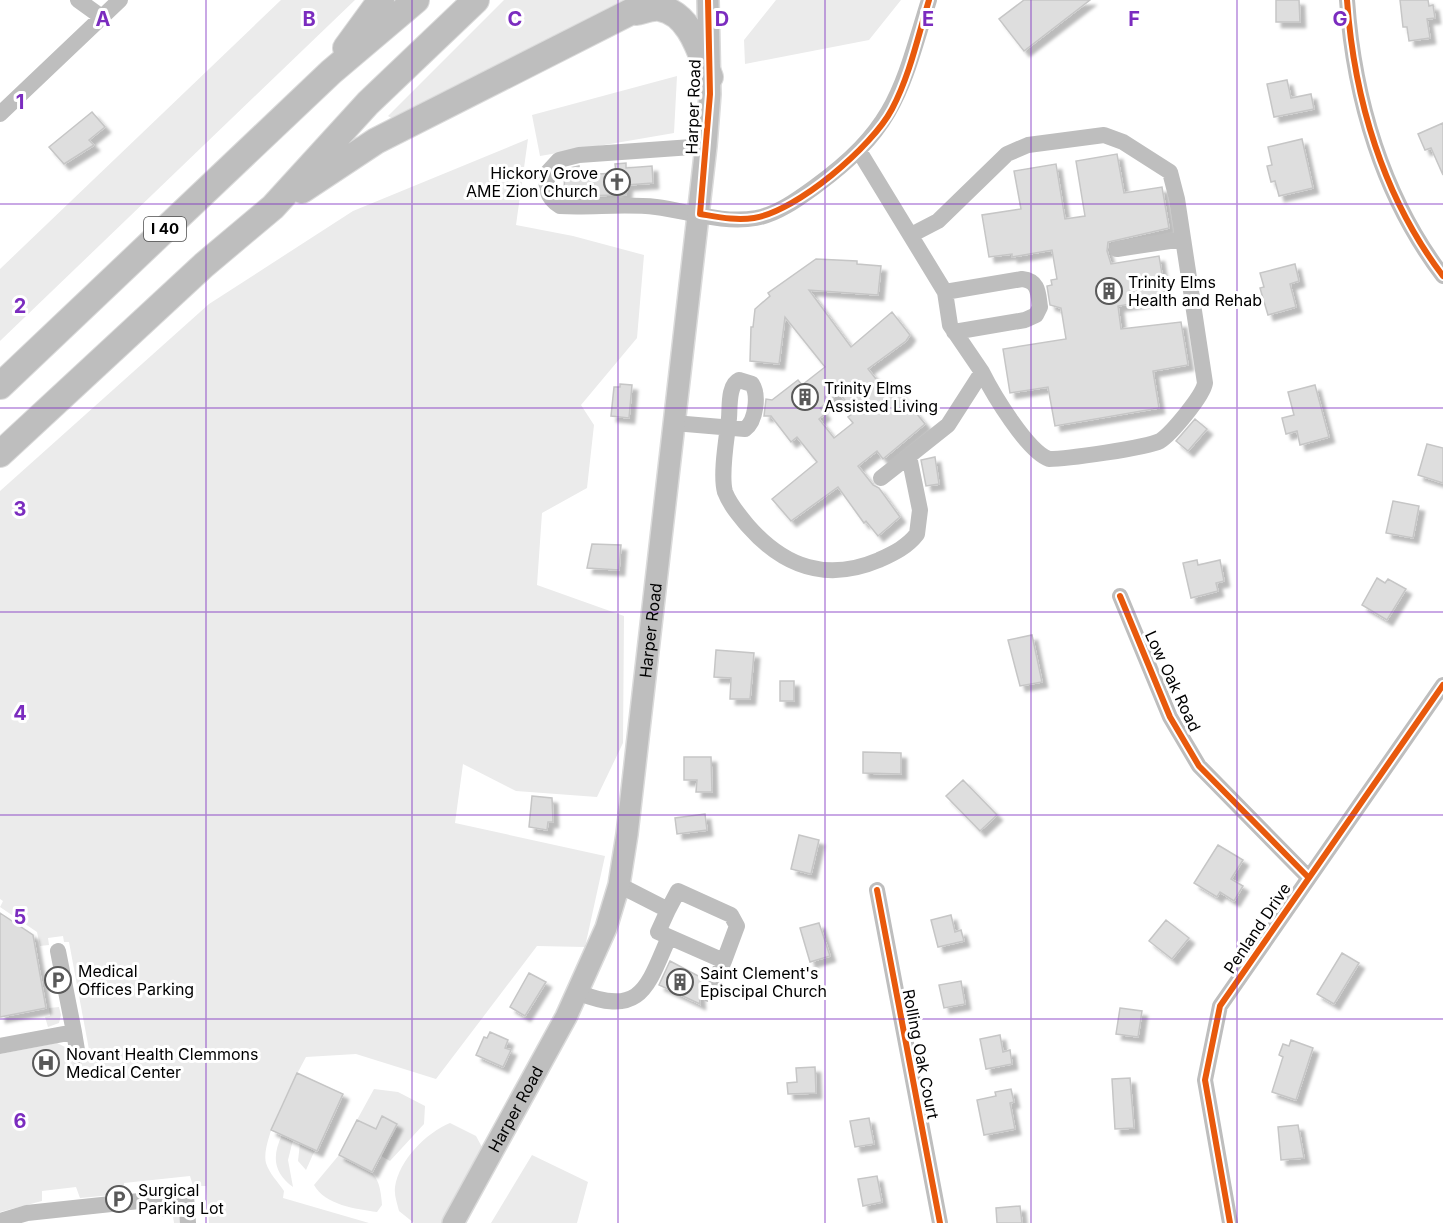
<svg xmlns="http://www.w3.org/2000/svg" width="1443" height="1223" font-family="Inter,sans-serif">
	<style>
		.green { fill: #ebebeb }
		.building { fill: #dedede; stroke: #c6c6c6; stroke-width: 1.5; fill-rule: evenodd; filter: url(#shadow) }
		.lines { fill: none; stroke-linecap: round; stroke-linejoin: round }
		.major-casing { stroke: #dbdbdb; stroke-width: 24 }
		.highway-casing { stroke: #dbdbdb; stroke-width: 28 }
		.minor { stroke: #bebebe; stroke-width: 16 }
		.major { stroke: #bebebe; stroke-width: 21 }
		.highway { stroke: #bebebe; stroke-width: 26 }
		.cycleway-casing { stroke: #fff; stroke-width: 10 }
		.cycleway { stroke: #e8590c; stroke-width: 6 }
		.grid { fill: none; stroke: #7b2cbf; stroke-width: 1.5; stroke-opacity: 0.55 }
		.labels { text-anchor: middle; stroke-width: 6; stroke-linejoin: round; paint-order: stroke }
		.shield { fill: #fff; stroke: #4c4c4c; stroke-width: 1.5 }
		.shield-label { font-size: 15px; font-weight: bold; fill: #000 }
		.street-label { font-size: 16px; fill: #000; stroke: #fff }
		.poi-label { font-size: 16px; fill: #000; stroke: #fff; text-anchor: start }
		.grid-label { font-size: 20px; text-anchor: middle; font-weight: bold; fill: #7b2cbf; stroke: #fff; stroke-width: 6; stroke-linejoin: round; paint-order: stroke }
	</style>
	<defs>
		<filter id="shadow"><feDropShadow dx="5.5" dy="5.5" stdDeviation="1.5" flood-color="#0004"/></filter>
	</defs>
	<rect width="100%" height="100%" fill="#fff"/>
	<path class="green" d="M 281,0 L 355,0 L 0,341 L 0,269 Z
		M 504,0 L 631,0 L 393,119 L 388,116 Z
		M 776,0 L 901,0 L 869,40 L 745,64 L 744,40 Z
		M 677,76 L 674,133 L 540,156 L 532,115 Z
		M 528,139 L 516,225 L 573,236 L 644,255 L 637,338 L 581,405 L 594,425 L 587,488 L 542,513 L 537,585 L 624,616 L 623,743 L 597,797 L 516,791 L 463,764 L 455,823 L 605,856 L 585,947 L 537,946 L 436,1079 L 356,1054 L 306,1057 C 295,1078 260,1141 266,1163 C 269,1173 278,1182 284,1191 L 283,1198 L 369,1223 L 209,1223 L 206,1186 L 193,1186 L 190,1176 L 124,1183 L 123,1194 L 80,1198 L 76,1187 L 42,1191 L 42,1201 L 0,1212 L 0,1054 L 57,1043 L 65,1047 L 69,1059 L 90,1055 L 69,942 L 64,942 L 63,936 L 48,938 L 49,945 L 40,946 L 37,932 L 0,907 L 3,901 L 0,899 L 0,491 L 209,304 L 353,211 Z
		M 59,1007 L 61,1015 L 59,1023 L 48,1027 L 45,1017 L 50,1016 L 49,1008 Z
		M 374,1089 L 398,1092 L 425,1106 L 424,1124 L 390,1161 L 381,1156 L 397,1124 L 383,1116 L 376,1129 L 357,1120 Z
		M 450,1123 L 476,1136 L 483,1149 L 441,1223 L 414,1223 L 399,1211 C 397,1203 394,1195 395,1187 C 399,1160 426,1133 450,1123 Z
		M 282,1135 L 293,1140 L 288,1160 L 293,1187 C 273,1172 272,1156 282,1135 Z
		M 300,1143 L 315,1150 L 306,1170 L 298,1161 Z
		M 339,1155 C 369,1170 380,1169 382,1205 L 377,1212 C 356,1209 325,1205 314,1185 Z
		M 532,1155 L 588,1182 L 577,1223 L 491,1223 Z
		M 163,1206 C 176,1206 180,1212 181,1223 L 174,1223 L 173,1216 L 162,1217 Z"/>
	<path class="building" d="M 1024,0 L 1090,0 L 1024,51 L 999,19 Z
		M 1276,0 L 1299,0 L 1300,22 L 1276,22 Z
		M 1400,0 L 1428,0 L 1429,6 L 1433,5 L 1435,18 L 1427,19 L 1430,38 L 1409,41 L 1407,27 L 1403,27 Z
		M 1287,80 L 1291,98 L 1311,94 L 1314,109 L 1274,117 L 1267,84 Z
		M 92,112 L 105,127 L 89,140 L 94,145 L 64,164 L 49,147 Z
		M 1443,123 L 1443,175 L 1431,148 L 1425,150 L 1418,134 Z
		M 1302,139 L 1313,188 L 1279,196 L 1275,181 L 1271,182 L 1267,166 L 1272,165 L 1268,147 Z
		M 1117,154 L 1124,193 L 1162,187 L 1169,228 L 1108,242 L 1107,251 L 1111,264 L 1159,256 L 1166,298 L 1118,306 L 1121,329 L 1181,322 L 1188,365 L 1153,371 L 1159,408 L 1055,426 L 1048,387 L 1010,393 L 1003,349 L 1066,339 L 1061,308 L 1050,305 L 1047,286 L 1052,285 L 1051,280 L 1057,279 L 1052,250 L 1012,257 L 1012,254 L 989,257 L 982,215 L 1021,209 L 1014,171 L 1056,164 L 1065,219 L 1085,216 L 1076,161 Z
		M 626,163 L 626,168 L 652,166 L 653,183 L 627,185 L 626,195 L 617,195 L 617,190 L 614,191 L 615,195 L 583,196 L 582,190 L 564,191 L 565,169 L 579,166 L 580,175 L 616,173 L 615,164 Z
		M 816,259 L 857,261 L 857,264 L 881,266 L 878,295 L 809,290 L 851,347 L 892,312 L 910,335 L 906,341 L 868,369 L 883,388 L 891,382 L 925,424 L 883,459 L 877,451 L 858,466 L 873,485 L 879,488 L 900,517 L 878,536 L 866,521 L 864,523 L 838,487 L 791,521 L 772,499 L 817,462 L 797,437 L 791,442 L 771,416 L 764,416 L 766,399 L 772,400 L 798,380 L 802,385 L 825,367 L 785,317 L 779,364 L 750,361 L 751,327 L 753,327 L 755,309 L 770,296 L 768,293 ZM 839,393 L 855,412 L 848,417 L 853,423 L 834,438 L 819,419 L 825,414 L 820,408 Z
		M 1295,264 L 1299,281 L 1290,284 L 1296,307 L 1268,315 L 1260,288 L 1264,287 L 1260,273 Z
		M 620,384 L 632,385 L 629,418 L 611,416 L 614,387 L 620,387 Z
		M 1315,385 L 1329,437 L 1300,445 L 1297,431 L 1286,434 L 1282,418 L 1294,415 L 1288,392 Z
		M 1195,419 L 1207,429 L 1188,451 L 1176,441 Z
		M 1427,444 L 1443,448 L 1443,483 L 1418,475 Z
		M 935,457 L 939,484 L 926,486 L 921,460 Z
		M 1393,501 L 1419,506 L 1413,538 L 1386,533 Z
		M 592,544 L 621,545 L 619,570 L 587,568 Z
		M 1197,560 L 1198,565 L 1220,560 L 1224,581 L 1216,583 L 1218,591 L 1191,598 L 1183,563 Z
		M 1377,578 L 1385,583 L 1388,579 L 1406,589 L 1387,620 L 1362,605 Z
		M 1032,635 L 1042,682 L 1020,686 L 1008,640 Z
		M 716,650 L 754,653 L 750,699 L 730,699 L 731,678 L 714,677 Z
		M 780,681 L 794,681 L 794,701 L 780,701 Z
		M 863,752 L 901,753 L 901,774 L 863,773 Z
		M 684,757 L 711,757 L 712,792 L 696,792 L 697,780 L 684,780 Z
		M 963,780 L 997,815 L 980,831 L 946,796 Z
		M 532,796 L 552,798 L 553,822 L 548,822 L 547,830 L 529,827 Z
		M 705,814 L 707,830 L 677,834 L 675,818 Z
		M 799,835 L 819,840 L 811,874 L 791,869 Z
		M 1218,845 L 1243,860 L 1231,879 L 1243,886 L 1234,901 L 1220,892 L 1217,897 L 1194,883 Z
		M 0,913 L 33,935 L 46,1008 L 0,1017 Z
		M 951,915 L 955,932 L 961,930 L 964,941 L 938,947 L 931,920 Z
		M 1166,920 L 1189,938 L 1172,959 L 1149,941 Z
		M 819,923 L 830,956 L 810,962 L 800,928 Z
		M 1342,953 L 1359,963 L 1334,1004 L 1317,994 Z
		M 670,961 L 704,979 L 699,990 L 700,1004 L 659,985 Z
		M 529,973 L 546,982 L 525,1016 L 510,1007 Z
		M 961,981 L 965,1004 L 944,1008 L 939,985 Z
		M 1120,1008 L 1142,1011 L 1138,1037 L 1116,1034 Z
		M 490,1032 L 508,1040 L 505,1048 L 511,1050 L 503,1067 L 476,1055 L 484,1037 L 487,1038 Z
		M 1000,1035 L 1003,1052 L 1010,1050 L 1012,1064 L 986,1069 L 980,1039 Z
		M 1291,1040 L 1313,1048 L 1296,1100 L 1272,1092 L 1283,1057 L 1279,1055 L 1283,1044 L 1289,1046 Z
		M 815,1067 L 816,1093 L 788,1094 L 787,1083 L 797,1082 L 796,1068 Z
		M 297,1073 L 343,1094 L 317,1151 L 271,1130 Z
		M 1130,1078 L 1134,1128 L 1115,1129 L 1112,1079 Z
		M 1011,1089 L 1014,1102 L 1010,1103 L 1015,1129 L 984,1135 L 977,1100 L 996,1096 L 995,1092 Z
		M 382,1116 L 397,1124 L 372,1172 L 339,1155 L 357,1120 L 376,1129 Z
		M 869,1118 L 874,1144 L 855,1147 L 850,1121 Z
		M 1298,1125 L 1304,1158 L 1281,1160 L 1278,1127 Z
		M 877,1176 L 882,1202 L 863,1206 L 858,1179 Z
		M 1020,1206 L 1022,1223 L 997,1223 L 996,1208 Z"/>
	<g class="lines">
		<defs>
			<g id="major">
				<path id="s1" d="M 453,1223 L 566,1017 L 606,928 L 619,885 L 627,834 L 706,146 L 710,94 L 708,0"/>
			</g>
			<path id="highway" d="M 636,12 C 642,11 652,7 659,8 C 690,13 700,52 710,77
				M 346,48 L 381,0
				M 302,190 L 376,141 L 654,0
				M 0,386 L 331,72 L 416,0
				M 0,454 L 204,265 L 273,207 L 368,103 L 476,0"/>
		</defs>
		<use href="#major" class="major-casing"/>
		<use href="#highway" class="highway-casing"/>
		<path class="minor" d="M 78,0 L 103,18
			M 1347,0 C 1354,99 1383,197 1443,276
			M 0,114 L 120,0
			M 706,146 L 579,155 L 559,160 L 548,172 C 545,187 546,198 560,206 C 591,208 624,203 656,207 C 688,211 723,224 756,218 C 778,214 798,199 816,186 C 896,127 901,91 929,0
			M 911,235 L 938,221 L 1007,154 L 1028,145 L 1104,135 L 1123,142 L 1170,172 L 1177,199 L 1205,383 C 1203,396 1171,434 1160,441 C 1146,448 1066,459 1049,459 C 1027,451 993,394 982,372
			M 1117,249 L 1183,239
			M 945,292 L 1022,279 C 1039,281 1038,293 1040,307 L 1036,315 L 1025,320 L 954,332
			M 674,423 L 745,429 C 756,421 759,395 752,384 L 739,380 C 728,385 730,407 729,418 C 727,437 720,474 725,492 C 730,505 739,515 748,526 C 785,568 827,582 879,560 C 894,553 907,547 917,534 L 920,510 L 909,456 L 948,425 L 982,372 L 950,325 L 945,292 L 859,151
			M 881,478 L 909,456
			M 1120,596 L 1170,717 L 1199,766 L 1308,877
			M 619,885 L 668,910 L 678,891 L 731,915 L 737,926 L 724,961 L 658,932 L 668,910
			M 877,890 L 940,1223
			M 577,992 C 641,1018 647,988 669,937
			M 709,994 L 724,961
			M 74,1032 L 78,1056
			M 0,1046 L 74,1032 L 58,951
			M 0,1221 L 27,1213 L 186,1196 L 188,1223
			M 1230,1223 L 1205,1080 L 1220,1006 L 1443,685"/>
		<use href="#major" class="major"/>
		<use href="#highway" class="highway"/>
		<defs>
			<path id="cycleway" d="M 708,0 L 710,94 L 700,214 C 718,217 736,221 754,218 C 797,211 872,147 892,109 C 910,75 918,36 929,0
				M 1347,0 C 1354,99 1383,197 1443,276
				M 1120,596 L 1170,717 L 1199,766 L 1308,877
				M 877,890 L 940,1223
				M 1230,1223 L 1205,1080 L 1220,1006 L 1443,685"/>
		</defs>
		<use href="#cycleway" class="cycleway-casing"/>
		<use href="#cycleway" class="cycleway"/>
	</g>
	<path class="grid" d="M 206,0 L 206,1223M 412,0 L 412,1223M 618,0 L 618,1223M 825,0 L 825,1223M 1031,0 L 1031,1223M 1237,0 L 1237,1223M 0,204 L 1443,204M 0,408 L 1443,408M 0,612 L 1443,612M 0,815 L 1443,815M 0,1019 L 1443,1019"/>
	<defs>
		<symbol id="church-ring" viewBox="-11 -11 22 22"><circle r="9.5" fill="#fff" stroke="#595959" stroke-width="1.5"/><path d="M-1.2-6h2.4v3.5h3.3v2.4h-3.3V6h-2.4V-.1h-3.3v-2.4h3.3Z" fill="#595959"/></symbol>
		<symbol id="building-ring" viewBox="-11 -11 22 22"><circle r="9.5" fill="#fff" stroke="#595959" stroke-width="1.5"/><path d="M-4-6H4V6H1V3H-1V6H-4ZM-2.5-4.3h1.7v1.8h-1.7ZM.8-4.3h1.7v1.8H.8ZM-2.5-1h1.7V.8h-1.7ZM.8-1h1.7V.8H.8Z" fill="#595959"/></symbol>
		<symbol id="parking-ring" viewBox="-11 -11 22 22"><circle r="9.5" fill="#fff" stroke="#595959" stroke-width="1.5"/><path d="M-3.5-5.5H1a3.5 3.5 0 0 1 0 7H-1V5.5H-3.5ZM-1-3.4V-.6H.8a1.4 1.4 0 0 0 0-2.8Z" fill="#595959"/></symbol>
		<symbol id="hospital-ring" viewBox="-11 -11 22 22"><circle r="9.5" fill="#fff" stroke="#595959" stroke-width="1.5"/><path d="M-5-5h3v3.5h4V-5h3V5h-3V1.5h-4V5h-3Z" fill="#595959"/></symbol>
	</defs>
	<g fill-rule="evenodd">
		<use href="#church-ring" x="602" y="167" width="30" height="30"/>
		<use href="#building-ring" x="1094" y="276" width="30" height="30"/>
		<use href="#building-ring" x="790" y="382" width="30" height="30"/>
		<use href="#parking-ring" x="43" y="965" width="30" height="30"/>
		<use href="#building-ring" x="665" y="967" width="30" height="30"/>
		<use href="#hospital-ring" x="31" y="1048" width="30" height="30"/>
		<use href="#parking-ring" x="104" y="1184" width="30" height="30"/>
	</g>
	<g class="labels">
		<rect class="shield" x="144" y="217" width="42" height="24" rx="4.5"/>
		<g class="shield-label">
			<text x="165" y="234">I 40</text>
		</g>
		<g class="street-label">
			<text transform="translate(693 107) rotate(-88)" y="6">Harper Road</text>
			<text dy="6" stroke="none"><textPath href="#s1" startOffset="634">Harper Road</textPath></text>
			<text transform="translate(1173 681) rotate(65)" y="6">Low Oak Road</text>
			<text transform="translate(1257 928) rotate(-56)" y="6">Penland Drive</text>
			<text transform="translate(921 1054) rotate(79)" y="6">Rolling Oak Court</text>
			<text dy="6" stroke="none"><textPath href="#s1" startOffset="130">Harper Road</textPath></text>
		</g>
		<g class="poi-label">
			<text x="598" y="179" text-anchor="end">Hickory Grove<tspan x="598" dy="18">AME Zion Church</tspan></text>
			<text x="1128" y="288">Trinity Elms<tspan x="1128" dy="18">Health and Rehab</tspan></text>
			<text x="824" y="394">Trinity Elms<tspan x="824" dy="18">Assisted Living</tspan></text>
			<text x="78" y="977">Medical<tspan x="78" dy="18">Offices Parking</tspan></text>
			<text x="700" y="979">Saint Clement's<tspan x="700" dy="18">Episcipal Church</tspan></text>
			<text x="66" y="1060">Novant Health Clemmons<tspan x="66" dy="18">Medical Center</tspan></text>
			<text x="138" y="1196">Surgical<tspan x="138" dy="18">Parking Lot</tspan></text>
		</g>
	</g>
	<g class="grid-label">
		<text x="103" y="26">A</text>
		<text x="309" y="26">B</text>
		<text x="515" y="26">C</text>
		<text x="722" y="26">D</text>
		<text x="928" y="26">E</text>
		<text x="1134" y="26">F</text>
		<text x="1340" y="26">G</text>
		<text x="20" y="109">1</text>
		<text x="20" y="313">2</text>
		<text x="20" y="516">3</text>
		<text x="20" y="720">4</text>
		<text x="20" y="924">5</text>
		<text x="20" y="1128">6</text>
	</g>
</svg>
